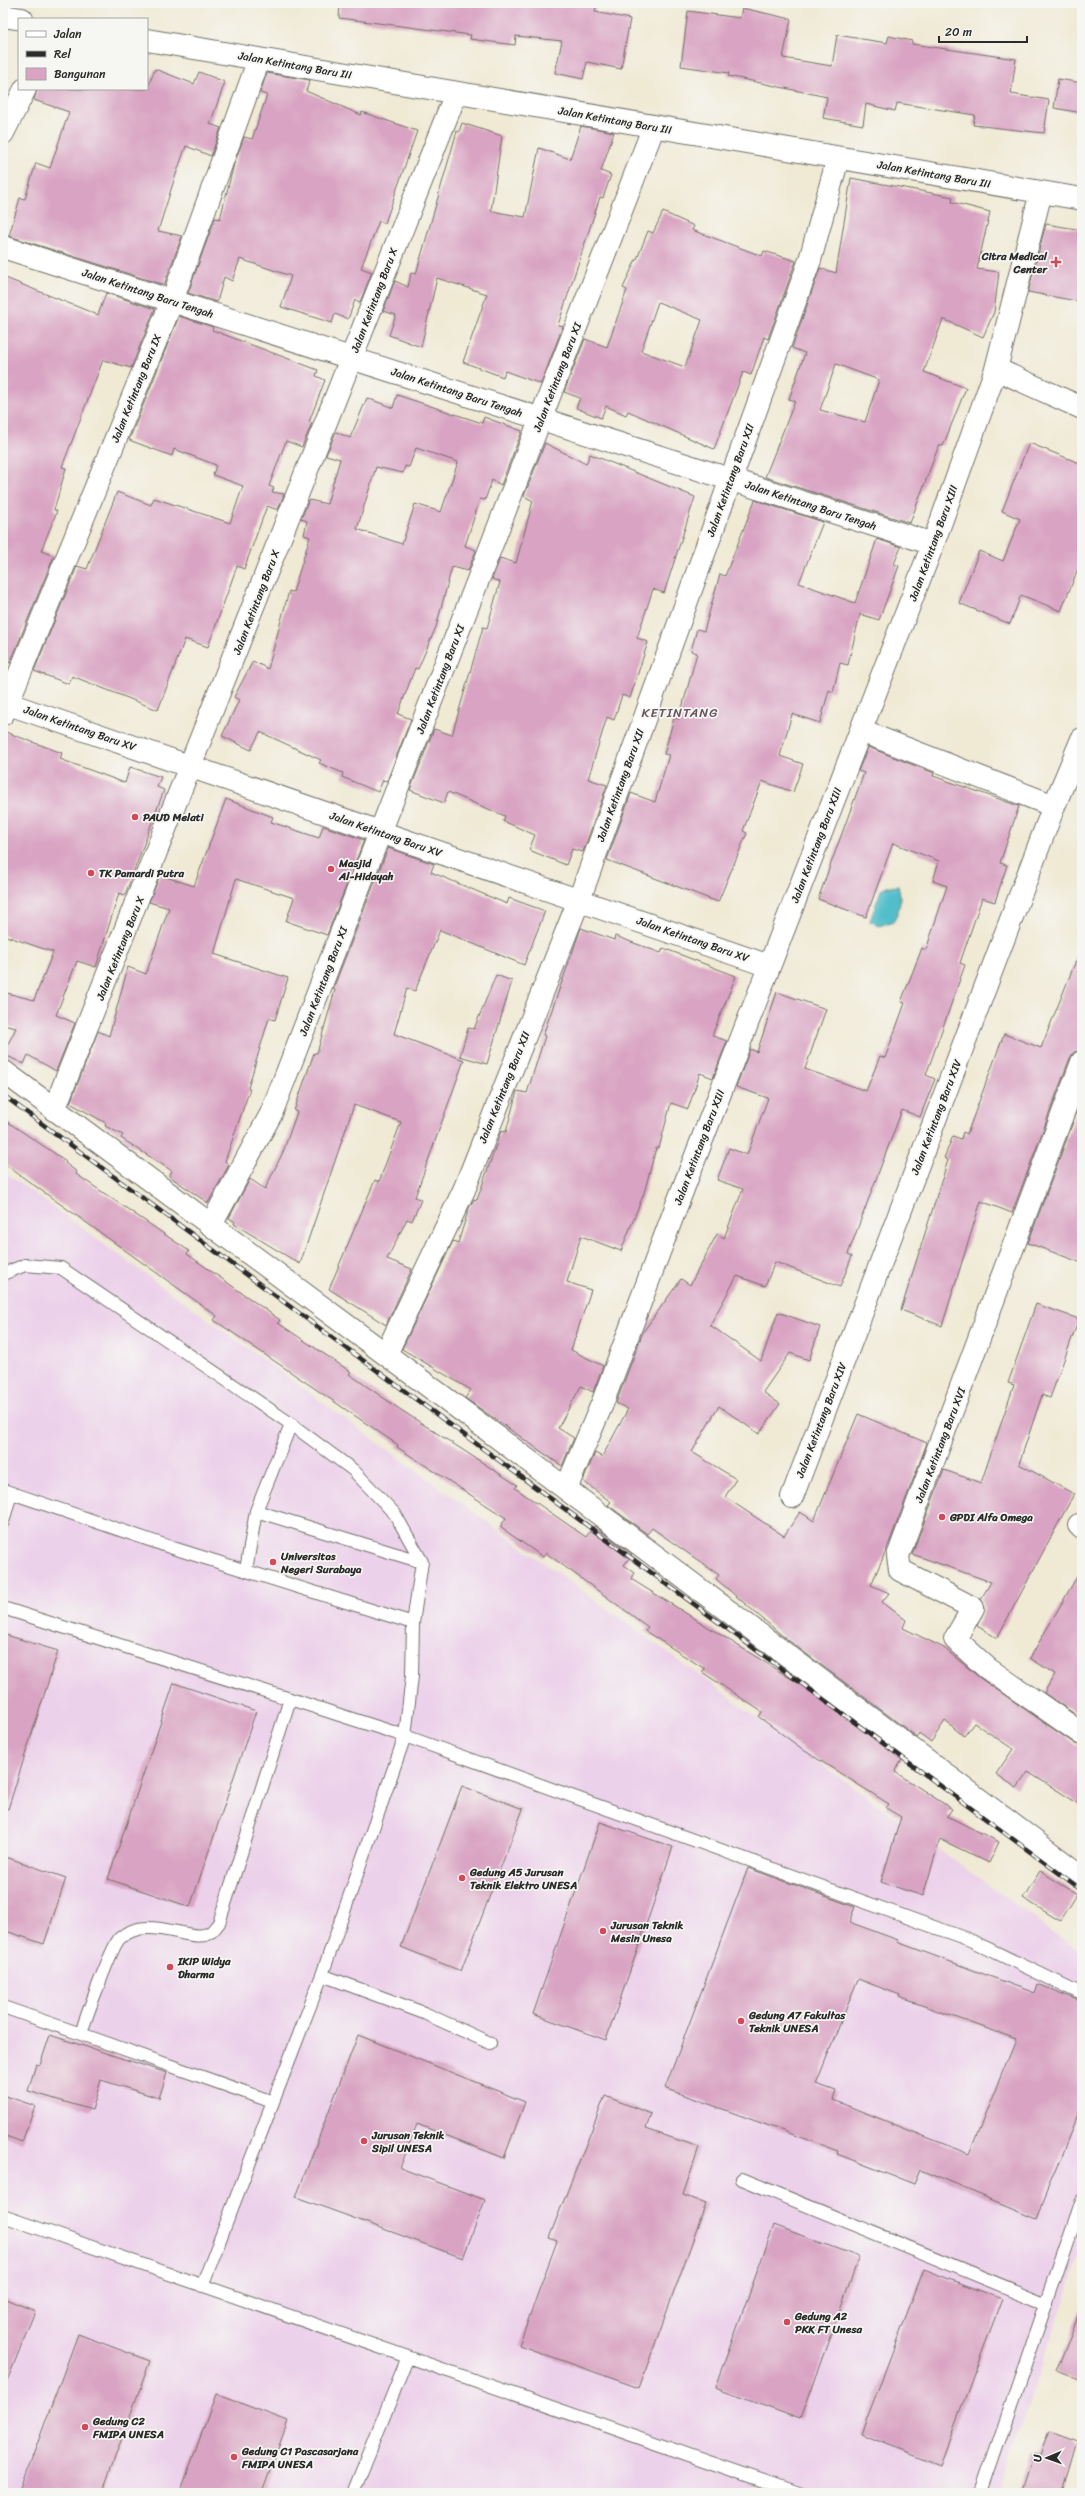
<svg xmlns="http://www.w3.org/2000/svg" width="1085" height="2496" font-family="Sriracha,sans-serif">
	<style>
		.built { fill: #ecd1ea }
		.water { fill: #51beca; stroke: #3e747a }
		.building { fill: #d9a4c3; fill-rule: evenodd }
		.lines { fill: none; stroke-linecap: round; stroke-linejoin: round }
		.lane-casing { stroke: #706e66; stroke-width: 14 }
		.street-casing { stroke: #706e66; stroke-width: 24 }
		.lane { stroke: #fff; stroke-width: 12 }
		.street { stroke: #fff; stroke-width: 22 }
		.rail-casing { stroke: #2b2b2b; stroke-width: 4.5 }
		.rail { stroke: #f6f6f2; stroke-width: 3; stroke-dasharray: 9; stroke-linecap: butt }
		.poi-dot { fill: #d1495b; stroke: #f6f6f2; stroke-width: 1.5 }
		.labels { text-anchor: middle; stroke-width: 3.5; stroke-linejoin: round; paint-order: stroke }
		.street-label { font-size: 11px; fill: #2b2b2b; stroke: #f6f6f2 }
		.poi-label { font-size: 11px; font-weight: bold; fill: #2b2b2b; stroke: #f6f6f2; text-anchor: start }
		.quarter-label { font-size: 13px; letter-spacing: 1px; fill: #685560; stroke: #f6f6f2 }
	</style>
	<rect width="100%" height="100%" fill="#f6f6f2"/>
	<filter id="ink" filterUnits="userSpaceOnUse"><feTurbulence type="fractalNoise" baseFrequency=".025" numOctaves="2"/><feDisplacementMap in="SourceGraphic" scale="8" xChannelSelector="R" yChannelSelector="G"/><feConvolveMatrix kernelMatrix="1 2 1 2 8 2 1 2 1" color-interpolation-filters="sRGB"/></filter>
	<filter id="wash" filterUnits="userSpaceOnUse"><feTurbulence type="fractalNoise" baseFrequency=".012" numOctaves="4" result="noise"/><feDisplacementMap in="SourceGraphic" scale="16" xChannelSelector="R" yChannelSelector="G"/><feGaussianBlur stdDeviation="0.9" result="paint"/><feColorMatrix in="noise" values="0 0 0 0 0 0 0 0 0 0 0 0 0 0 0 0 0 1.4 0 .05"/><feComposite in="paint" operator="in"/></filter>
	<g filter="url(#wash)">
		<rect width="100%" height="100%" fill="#f0ead5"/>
		<path class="built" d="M 3,1171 L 1082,1953 L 1082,2248 L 999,2493 L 3,2493 Z"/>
		<path class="water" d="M 898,886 C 902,899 900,909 894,921 L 879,926 L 870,921 L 881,890 L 887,887 Z"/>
		<g id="blocks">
			<path class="building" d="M 340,3 L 597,3 L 595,12 L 630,19 L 621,69 L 587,62 L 583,79 L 555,73 L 562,41 L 516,36 L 515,45 L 470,39 L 471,35 L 339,18 Z
				M 742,8 L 791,19 L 783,58 L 832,66 L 837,35 L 887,43 L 889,36 L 912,41 L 912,44 L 1016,59 L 1011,94 L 1049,100 L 1044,133 L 973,125 L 975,115 L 897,103 L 895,111 L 866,104 L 863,125 L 823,118 L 827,97 L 728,76 L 729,73 L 681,66 L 688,11 L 740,18 Z
				M 155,69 L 194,84 L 199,72 L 225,82 L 210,124 L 221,128 L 211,156 L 186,146 L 174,180 L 158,231 L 182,236 L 164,285 L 9,236 L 20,198 L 25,199 L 36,163 L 50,168 L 69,112 L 34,100 L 37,89 L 147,89 Z
				M 267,73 L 310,80 L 306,91 L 361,115 L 362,112 L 417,131 L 385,223 L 379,221 L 361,268 L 372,272 L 360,302 L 355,300 L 348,319 L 335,314 L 332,323 L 281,307 L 291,276 L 240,259 L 232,281 L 224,277 L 217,302 L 188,293 L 215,218 L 220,219 L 234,164 L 244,137 L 252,139 L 267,95 L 260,93 Z
				M 1058,79 L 1082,83 L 1082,113 L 1054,108 Z
				M 462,123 L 502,136 L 491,211 L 525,217 L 539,148 L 570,159 L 581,126 L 614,132 L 601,171 L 611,175 L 603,198 L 600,197 L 558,325 L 563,326 L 541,384 L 505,371 L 503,377 L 463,362 L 487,294 L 437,278 L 421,347 L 389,335 L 396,315 L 383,311 L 395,281 L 408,287 L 411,273 L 416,274 L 457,131 L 459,132 Z
				M 851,178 L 953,197 L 952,202 L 990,212 L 977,269 L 999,272 L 994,312 L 983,337 L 943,319 L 924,372 L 966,388 L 943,446 L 939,445 L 910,523 L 765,477 L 795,401 L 789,399 L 805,353 L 792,348 L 820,268 L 836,273 ZM 836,364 L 879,380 L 865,422 L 820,410 Z
				M 663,212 L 694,226 L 692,230 L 762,256 L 764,251 L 796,261 L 768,339 L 764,337 L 751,375 L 743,372 L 714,449 L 628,411 L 626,415 L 606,406 L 601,418 L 576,408 L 580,398 L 564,392 L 585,339 L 607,347 L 627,290 L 623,288 L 636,259 L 637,259 L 648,231 L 653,233 ZM 658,302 L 702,320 L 685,367 L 641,351 Z
				M 1046,224 L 1082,230 L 1082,302 L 1028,292 Z
				M 3,277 L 98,315 L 106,293 L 155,309 L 131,368 L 103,360 L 62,467 L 66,468 L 54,510 L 57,511 L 41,551 L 54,556 L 10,663 L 3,660 Z
				M 179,316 L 213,327 L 212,330 L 318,370 L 316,376 L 325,380 L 309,422 L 312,423 L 302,447 L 286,441 L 269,486 L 274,488 L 272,492 L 284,494 L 278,510 L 267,506 L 244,569 L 237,566 L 208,647 L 185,639 L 158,710 L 72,676 L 69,684 L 34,671 L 77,566 L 87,569 L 117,492 L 151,505 L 154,498 L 230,523 L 243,486 L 213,475 L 216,465 L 174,449 L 172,456 L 129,440 Z
				M 397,395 L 482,423 L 484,417 L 522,431 L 501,485 L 492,480 L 485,500 L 480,499 L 465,546 L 476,550 L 468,571 L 452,567 L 436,627 L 418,669 L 415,668 L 398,714 L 411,719 L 387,781 L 383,780 L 378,792 L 342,777 L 343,773 L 319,763 L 321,760 L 260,732 L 251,750 L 222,736 L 239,700 L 234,697 L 253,661 L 268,669 L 289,591 L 293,592 L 310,537 L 304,535 L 307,521 L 301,519 L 309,500 L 327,504 L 340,459 L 326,455 L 336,432 L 350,438 L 367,398 L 393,408 ZM 416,448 L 458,462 L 441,512 L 415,504 L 402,544 L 357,529 L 376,467 L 403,473 L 405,466 L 409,467 Z
				M 545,443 L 586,464 L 590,454 L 695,497 L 664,593 L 653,589 L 637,638 L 648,642 L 630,698 L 622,695 L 614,720 L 607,717 L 588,779 L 607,785 L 583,852 L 572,849 L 566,865 L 529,850 L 535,835 L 503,821 L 505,816 L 448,792 L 444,803 L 410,790 L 434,729 L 452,735 L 483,627 L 487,628 L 500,582 L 492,579 L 500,558 L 516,563 L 533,501 L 524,496 Z
				M 1029,443 L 1082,464 L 1082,559 L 1061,611 L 1021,595 L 1010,624 L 959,603 L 979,551 L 1003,561 L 1020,519 L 1002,511 Z
				M 755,500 L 823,522 L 799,583 L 855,603 L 877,539 L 901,547 L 894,564 L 899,566 L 879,620 L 860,614 L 848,665 L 840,663 L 833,692 L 829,690 L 820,723 L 792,714 L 780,756 L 803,764 L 793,792 L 762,781 L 743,831 L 747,833 L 718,902 L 607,860 L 631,793 L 655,802 L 669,755 L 664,754 L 674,718 L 679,719 L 697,653 L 691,651 L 697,629 L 704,631 L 720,574 L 725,576 Z
				M 3,731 L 62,753 L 60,759 L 125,783 L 130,767 L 161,777 L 157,787 L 164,790 L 125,895 L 119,893 L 96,967 L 77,961 L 56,1015 L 75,1023 L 56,1071 L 28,1055 L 24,1064 L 3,1054 L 16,1028 L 3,1025 L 3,992 L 34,1000 L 53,952 L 3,935 Z
				M 868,747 L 934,773 L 933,776 L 1019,806 L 1000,863 L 1007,865 L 995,902 L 982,898 L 960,963 L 965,965 L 926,1075 L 935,1079 L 920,1117 L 902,1110 L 848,1254 L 852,1256 L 840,1287 L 775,1262 L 765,1286 L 737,1276 L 710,1325 L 761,1361 L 778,1312 L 820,1327 L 809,1360 L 790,1353 L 763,1392 L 780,1404 L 759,1434 L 719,1406 L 692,1452 L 736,1479 L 725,1497 L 784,1536 L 800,1512 L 814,1521 L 858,1414 L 927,1443 L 888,1546 L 871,1585 L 889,1593 L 882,1602 L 906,1620 L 903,1628 L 944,1648 L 980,1678 L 1075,1744 L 1082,1746 L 1082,1806 L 1028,1772 L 1017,1788 L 996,1774 L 1013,1749 L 974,1723 L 964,1736 L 945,1721 L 931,1742 L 919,1733 L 917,1737 L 784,1637 L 716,1579 L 719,1575 L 652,1528 L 647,1534 L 608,1505 L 611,1502 L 583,1481 L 595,1453 L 602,1457 L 628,1409 L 616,1403 L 643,1332 L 681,1279 L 690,1285 L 717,1234 L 724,1238 L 743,1189 L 717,1180 L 729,1148 L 747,1155 L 768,1098 L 736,1087 L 750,1049 L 757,1052 L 777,992 L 826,1009 L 805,1069 L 866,1091 L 880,1056 L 885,1058 L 905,1003 L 901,1002 L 922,948 L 926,950 L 947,886 L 933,881 L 939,861 L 893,843 L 866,917 L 818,899 L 864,773 L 858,771 Z
				M 226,799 L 273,817 L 271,822 L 319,838 L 323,826 L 364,840 L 327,935 L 286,921 L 294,898 L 236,879 L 214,954 L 288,978 L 275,1020 L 269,1018 L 248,1088 L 250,1089 L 225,1161 L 229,1165 L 208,1203 L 169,1176 L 172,1171 L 121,1138 L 123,1135 L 105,1126 L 106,1123 L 70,1103 L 98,1031 L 109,1036 L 128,967 L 146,974 L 169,908 L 149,902 L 160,875 L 194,886 Z
				M 388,848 L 434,864 L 431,872 L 507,904 L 509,898 L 545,911 L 524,965 L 440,930 L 415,991 L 407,988 L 394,1034 L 464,1060 L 415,1197 L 421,1200 L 412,1221 L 407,1219 L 387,1259 L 412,1269 L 386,1325 L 329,1289 L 375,1180 L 379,1182 L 401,1122 L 354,1105 L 300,1264 L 234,1224 L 235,1222 L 229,1218 L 250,1179 L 265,1189 L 283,1152 L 297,1112 L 294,1111 L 314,1053 L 317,1053 L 335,990 L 333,989 Z
				M 581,928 L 614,940 L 615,936 L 661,953 L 663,948 L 736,976 L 713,1033 L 713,1036 L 727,1041 L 713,1078 L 700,1073 L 688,1109 L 671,1103 L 659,1148 L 656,1148 L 644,1193 L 621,1251 L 581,1236 L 567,1282 L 591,1290 L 571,1350 L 603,1366 L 593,1392 L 581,1386 L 558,1428 L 574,1438 L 562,1466 L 465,1398 L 471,1390 L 402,1349 L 453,1241 L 458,1243 L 469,1208 L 474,1199 L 477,1200 L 501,1131 L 506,1132 L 517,1091 L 527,1093 L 545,1036 L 543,1035 Z
				M 1081,948 L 1082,1050 L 1074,1052 L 1070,1058 L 1012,1213 L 981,1201 L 942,1326 L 901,1310 L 948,1160 L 944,1158 L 953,1136 L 961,1139 L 963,1132 L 967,1134 L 1004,1034 L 1041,1048 Z
				M 496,975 L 512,981 L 487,1064 L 460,1056 L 468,1028 L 474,1029 Z
				M 1082,1098 L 1082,1263 L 1028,1243 Z
				M 3,1119 L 66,1161 L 65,1163 L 77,1172 L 76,1174 L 189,1251 L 187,1254 L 280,1320 L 278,1323 L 351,1372 L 349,1374 L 401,1410 L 517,1485 L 515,1488 L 586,1537 L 594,1526 L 632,1554 L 624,1565 L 635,1573 L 631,1579 L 827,1701 L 903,1758 L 895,1772 L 952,1809 L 947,1816 L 999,1842 L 989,1863 L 940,1839 L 923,1896 L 881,1882 L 901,1817 L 886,1808 L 889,1804 L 805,1751 L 759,1717 L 762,1712 L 702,1672 L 705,1669 L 645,1631 L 648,1627 L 546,1553 L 543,1557 L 500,1527 L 506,1518 L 397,1447 L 398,1445 L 214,1320 L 217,1316 L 3,1163 Z
				M 1036,1304 L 1079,1319 L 1050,1398 L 1042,1395 L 1019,1464 L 1074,1494 L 997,1638 L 977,1626 L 985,1608 L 981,1599 L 991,1582 L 912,1554 L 944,1470 L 981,1483 L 1014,1385 L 1008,1383 Z
				M 1082,1568 L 1082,1719 L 1044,1693 L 1055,1674 L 1030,1658 Z
				M 3,1634 L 58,1651 L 8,1809 L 3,1808 Z
				M 174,1683 L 256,1711 L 190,1907 L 108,1879 Z
				M 462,1786 L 523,1809 L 461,1971 L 401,1947 Z
				M 600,1822 L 673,1847 L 606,2040 L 533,2014 Z
				M 3,1856 L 66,1878 L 44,1944 L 3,1930 Z
				M 748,1868 L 855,1907 L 849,1922 L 898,1940 L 897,1942 L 1035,1993 L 1038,1984 L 1082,2002 L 1082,2104 L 1036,2218 L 920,2170 L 914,2184 L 837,2154 L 838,2151 L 665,2088 ZM 858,1979 L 900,1995 L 899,1997 L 1016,2039 L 969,2154 L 833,2100 L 836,2091 L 816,2084 Z
				M 1040,1871 L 1077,1894 L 1060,1921 L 1023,1898 Z
				M 50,2035 L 167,2073 L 159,2098 L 101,2080 L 92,2110 L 28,2091 L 36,2064 L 40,2065 Z
				M 358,2035 L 525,2102 L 504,2158 L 417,2124 L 400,2168 L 485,2200 L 463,2258 L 296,2197 Z
				M 3,2095 L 35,2106 L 22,2142 L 3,2135 Z
				M 605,2096 L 651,2114 L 646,2129 L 699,2147 L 683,2195 L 706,2204 L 639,2388 L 519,2345 L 557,2241 L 549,2238 Z
				M 774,2225 L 859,2257 L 800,2419 L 715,2388 Z
				M 924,2269 L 1002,2299 L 940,2465 L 861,2434 Z
				M 3,2298 L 35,2311 L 4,2389 L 3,2389 Z
				M 1080,2310 L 1082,2310 L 1082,2382 L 1056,2372 Z
				M 78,2334 L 150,2361 L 102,2493 L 19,2493 Z
				M 216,2394 L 288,2421 L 262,2493 L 180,2493 Z
				M 1049,2431 L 1077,2441 L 1062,2493 L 1020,2493 L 1033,2453 L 1040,2455 Z"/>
		</g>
	</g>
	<g filter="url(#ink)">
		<use href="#blocks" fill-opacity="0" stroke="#706e66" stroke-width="1"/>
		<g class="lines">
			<defs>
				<path id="lane" d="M 3,1274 L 25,1265 L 61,1268 L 291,1424 L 353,1470 L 395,1514 L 422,1562 L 413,1623
					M 3,1490 L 173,1548 L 413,1623 L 412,1676 L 405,1736 L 322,1975 L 202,2286
					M 256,1511 L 422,1562
					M 3,1522 L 11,1493
					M 246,1570 L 256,1511 L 291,1424
					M 3,1608 L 290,1699 L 219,1923 C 216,1926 214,1930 211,1932 C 194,1946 149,1912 120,1938 C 112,1945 85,2020 81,2034 L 3,2007
					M 290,1699 L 405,1736 L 970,1940 L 1082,1994
					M 322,1975 L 424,2013 L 490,2043
					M 81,2034 L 273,2102
					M 742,2179 L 1047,2304
					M 3,2216 L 798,2493
					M 353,2493 L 407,2359
					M 981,2493 L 1082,2200"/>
				<path id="street" d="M 3,16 L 22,19
					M 147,40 L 1082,199
					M 3,133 L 25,89
					M 3,247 L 933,544
					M 996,369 L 1082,408
					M 3,702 L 769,966
					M 3,714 L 172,301 L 259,59
					M 861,731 L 1054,806
					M 1082,1062 L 898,1556 L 900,1570 L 973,1608 L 955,1639 L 987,1668 L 1082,1734
					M 3,1071 L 465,1413 L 1082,1877
					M 54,1110 L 456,93
					M 211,1225 L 271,1114 L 654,126
					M 386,1354 L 464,1190 L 579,900 L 810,260 L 838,158
					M 566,1489 L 602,1404 L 676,1207 L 933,544 L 996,369 L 1041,192
					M 792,1497 L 1054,806 L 1082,739
					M 1079,1525 L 1082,1528"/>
			</defs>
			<use href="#lane" class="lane-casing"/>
			<use href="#street" class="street-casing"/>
			<use href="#lane" class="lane"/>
			<use href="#street" class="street"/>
			<defs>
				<path id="rail" d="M 3,1095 L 1082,1890"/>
			</defs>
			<use href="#rail" class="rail-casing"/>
			<use href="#rail" class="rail"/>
		</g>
	</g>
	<g class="poi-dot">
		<path d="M1054 256h4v4h4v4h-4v4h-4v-4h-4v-4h4z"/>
		<circle cx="135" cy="817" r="4"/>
		<circle cx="331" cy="869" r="4"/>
		<circle cx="91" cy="873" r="4"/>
		<circle cx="942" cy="1517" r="4"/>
		<circle cx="273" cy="1562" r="4"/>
		<circle cx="462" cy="1878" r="4"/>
		<circle cx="603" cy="1931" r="4"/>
		<circle cx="170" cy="1967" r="4"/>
		<circle cx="741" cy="2021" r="4"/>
		<circle cx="364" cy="2141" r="4"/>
		<circle cx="787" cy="2322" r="4"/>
		<circle cx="85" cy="2427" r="4"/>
		<circle cx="234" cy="2457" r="4"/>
	</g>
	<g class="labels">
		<g class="street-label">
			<text transform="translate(295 65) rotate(10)" y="4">Jalan Ketintang Baru III</text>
			<text transform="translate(615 120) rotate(10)" y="4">Jalan Ketintang Baru III</text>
			<text transform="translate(934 174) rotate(10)" y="4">Jalan Ketintang Baru III</text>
			<text transform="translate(148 293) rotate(18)" y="4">Jalan Ketintang Baru Tengah</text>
			<text transform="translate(374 300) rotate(-69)" y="4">Jalan Ketintang Baru X</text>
			<text transform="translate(557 377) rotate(-69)" y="4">Jalan Ketintang Baru XI</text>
			<text transform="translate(136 388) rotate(-68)" y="4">Jalan Ketintang Baru IX</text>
			<text transform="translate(457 392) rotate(18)" y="4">Jalan Ketintang Baru Tengah</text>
			<text transform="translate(730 480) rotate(-70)" y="4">Jalan Ketintang Baru XII</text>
			<text transform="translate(811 505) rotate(18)" y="4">Jalan Ketintang Baru Tengah</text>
			<text transform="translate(933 543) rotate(-70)" y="4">Jalan Ketintang Baru XIII</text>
			<text transform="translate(256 602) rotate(-69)" y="4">Jalan Ketintang Baru X</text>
			<text transform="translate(440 679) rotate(-69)" y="4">Jalan Ketintang Baru XI</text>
			<text transform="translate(80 728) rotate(19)" y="4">Jalan Ketintang Baru XV</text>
			<text transform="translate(620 785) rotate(-70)" y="4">Jalan Ketintang Baru XII</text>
			<text transform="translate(386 834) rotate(19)" y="4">Jalan Ketintang Baru XV</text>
			<text transform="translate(816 845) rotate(-69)" y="4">Jalan Ketintang Baru XIII</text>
			<text transform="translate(693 939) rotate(19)" y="4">Jalan Ketintang Baru XV</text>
			<text transform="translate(120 948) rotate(-68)" y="4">Jalan Ketintang Baru X</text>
			<text transform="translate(323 981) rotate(-69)" y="4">Jalan Ketintang Baru XI</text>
			<text transform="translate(504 1087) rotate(-68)" y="4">Jalan Ketintang Baru XII</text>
			<text transform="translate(936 1117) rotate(-69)" y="4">Jalan Ketintang Baru XIV</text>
			<text transform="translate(699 1147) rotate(-69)" y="4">Jalan Ketintang Baru XIII</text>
			<text transform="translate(821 1420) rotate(-69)" y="4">Jalan Ketintang Baru XIV</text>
			<text transform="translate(940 1445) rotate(-69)" y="4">Jalan Ketintang Baru XVI</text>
		</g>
		<g class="poi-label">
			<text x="1047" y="260" text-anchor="end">Citra Medical<tspan x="1047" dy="13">Center</tspan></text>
			<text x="143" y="821">PAUD Melati</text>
			<text x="339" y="867">Masjid<tspan x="339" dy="13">Al-Hidayah</tspan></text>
			<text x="99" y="877">TK Pamardi Putra</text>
			<text x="950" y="1521">GPDI Alfa Omega</text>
			<text x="281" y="1560">Universitas<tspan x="281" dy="13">Negeri Surabaya</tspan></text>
			<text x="470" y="1876">Gedung A5 Jurusan<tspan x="470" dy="13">Teknik Elektro UNESA</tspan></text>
			<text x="611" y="1929">Jurusan Teknik<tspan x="611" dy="13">Mesin Unesa</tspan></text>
			<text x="178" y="1965">IKIP Widya<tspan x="178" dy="13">Dharma</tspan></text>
			<text x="749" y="2019">Gedung A7 Fakultas<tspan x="749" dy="13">Teknik UNESA</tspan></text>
			<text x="372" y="2139">Jurusan Teknik<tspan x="372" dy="13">Sipil UNESA</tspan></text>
			<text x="795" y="2320">Gedung A2<tspan x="795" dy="13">PKK FT Unesa</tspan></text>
			<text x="93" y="2425">Gedung C2<tspan x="93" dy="13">FMIPA UNESA</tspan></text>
			<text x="242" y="2455">Gedung C1 Pascasarjana<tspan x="242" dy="13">FMIPA UNESA</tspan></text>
		</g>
		<g class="quarter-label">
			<text x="680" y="717">KETINTANG</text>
		</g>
	</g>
	<rect width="1085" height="2496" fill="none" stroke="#f6f6f2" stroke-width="16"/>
	<rect x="18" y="18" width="130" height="72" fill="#f6f6f2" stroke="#a5a5a2"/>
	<rect x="26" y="31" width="20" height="6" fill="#ffffff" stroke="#a5a5a2"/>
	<text x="54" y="38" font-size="12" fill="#2b2b2b">Jalan</text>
	<rect x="26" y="51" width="20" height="6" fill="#2b2b2b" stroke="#a5a5a2"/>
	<text x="54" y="58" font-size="12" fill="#2b2b2b">Rel</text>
	<rect x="26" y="68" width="20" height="12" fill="#d9a4c3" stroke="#a5a5a2"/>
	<text x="54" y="78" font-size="12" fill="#2b2b2b">Bangunan</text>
	<g transform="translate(1047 2458) rotate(268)" stroke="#f6f6f2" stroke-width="3" paint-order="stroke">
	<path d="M0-3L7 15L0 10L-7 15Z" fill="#2b2b2b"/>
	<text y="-6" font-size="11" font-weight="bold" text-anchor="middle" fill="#2b2b2b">U</text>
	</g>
	<path d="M939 36v6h88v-6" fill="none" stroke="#2b2b2b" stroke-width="2"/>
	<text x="945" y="36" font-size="12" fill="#2b2b2b" stroke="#f6f6f2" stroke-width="3" paint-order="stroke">20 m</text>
</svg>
